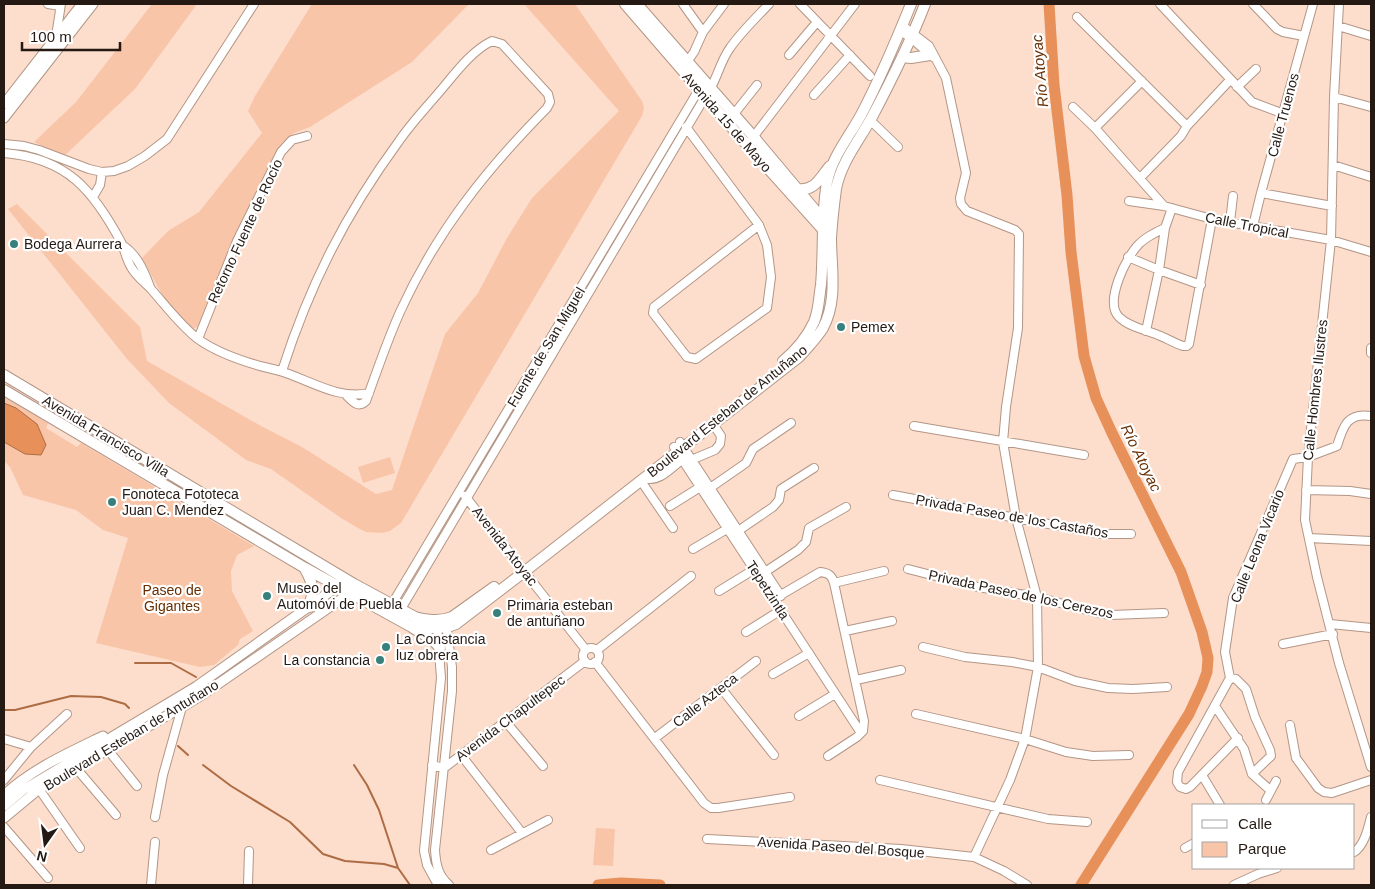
<svg xmlns="http://www.w3.org/2000/svg" width="1375" height="889" font-family="Helvetica,sans-serif">
	<style>
		.green { fill: #f9c5a8 }
		.water { fill: #e89059; stroke: #ad6c44 }
		.lines { fill: none; stroke-linecap: round; stroke-linejoin: round }
		.stream { stroke: #ad6c44; stroke-width: 2 }
		.river { stroke: #e89059; stroke-width: 11 }
		.minor-casing { stroke: #b39686; stroke-width: 10 }
		.tertiary-casing { stroke: #b39686; stroke-width: 11 }
		.secondary-casing { stroke: #b39686; stroke-width: 12 }
		.minor { stroke: #fff; stroke-width: 8 }
		.tertiary { stroke: #fff; stroke-width: 9 }
		.secondary { stroke: #fff; stroke-width: 10 }
		.poi-dot { fill: #38807c; stroke: #fff; stroke-width: 2 }
		.labels { text-anchor: middle; stroke-width: 4.5; stroke-linejoin: round; paint-order: stroke }
		.street-label { font-size: 14px; fill: #241913; stroke: #fff }
		.poi-label { font-size: 14px; fill: #241913; stroke: #fff; text-anchor: start }
		.park-label { font-size: 14px; fill: #662e02; stroke: #fff }
		.water-label { font-size: 15px; font-style: italic; fill: #6a3106; stroke: #fff }
	</style>
	<rect width="100%" height="100%" fill="#fdddcc"/>
	<path class="green" d="M 152,4 L 197,4 L 135,89 L 64,156 L 34,142 L 76,102 Z
		M 312,4 L 469,4 L 412,62 L 310,127 L 294,133 L 282,143 L 232,245 L 201,325 L 195,328 L 190,327 L 164,298 L 142,258 L 168,231 L 199,212 L 262,133 L 248,111 L 255,96 Z
		M 524,4 L 575,4 L 642,101 L 644,108 L 642,116 L 401,523 L 390,531 L 382,533 L 366,532 L 358,528 L 341,518 L 271,469 L 246,460 L 169,403 L 127,359 L 8,209 L 17,204 L 140,327 L 147,361 L 261,426 L 302,447 L 376,494 L 392,490 L 445,334 L 478,293 L 507,238 L 532,198 L 619,111 Z
		M 4,395 L 48,423 L 46,428 L 77,447 L 81,443 L 254,546 L 237,555 L 231,571 L 232,591 L 253,631 L 240,639 L 238,645 L 214,665 L 200,667 L 96,643 L 128,538 L 103,530 L 76,510 L 23,495 L 10,467 L 4,461 Z
		M 390,457 L 395,473 L 363,483 L 358,467 Z
		M 596,828 L 615,829 L 613,866 L 593,865 Z"/>
	<path class="water" d="M 4,403 L 16,408 L 37,424 L 46,445 L 41,455 L 25,454 L 4,442 Z"/>
	<g class="lines">
		<path class="stream" d="M 135,663 L 171,663 L 196,677
			M 4,710 L 15,710 L 71,696 L 101,697 L 125,704 L 129,708
			M 178,746 L 188,755
			M 203,765 L 231,786 L 290,822 L 323,854 L 345,861 L 384,864 L 398,868 L 410,885
			M 354,765 L 367,785 L 379,810 L 398,868"/>
		<path class="river" d="M 1049,4 L 1054,85 L 1067,195 L 1071,252 L 1084,356 L 1096,398 L 1112,433 L 1181,572 L 1202,632 L 1208,658 L 1207,672 L 1202,686 L 1189,714 L 1081,885
			M 598,885 L 621,883 L 660,885"/>
		<defs>
			<path id="minor" d="M 48,4 L 60,6
				M 683,4 L 703,32
				M 800,4 L 870,76
				M 1160,4 L 1252,102 L 1284,114
				M 1253,4 L 1277,29 L 1283,32 L 1304,36
				M 1339,4 L 1334,97 L 1331,240 L 1308,457 L 1305,520 L 1317,577 L 1339,663 L 1371,767
				M 1077,17 L 1187,126
				M 903,26 L 929,46 L 946,78 L 966,173 L 960,198 L 961,204 L 967,211 L 1015,230 L 1019,234 L 1018,328 L 1006,407 L 1003,442 L 1016,518 L 1037,597 L 1038,667 L 1025,739 L 1010,780 L 974,857
				M 1338,26 L 1371,36
				M 900,31 L 911,38 L 933,57
				M 56,36 L 61,4
				M 789,55 L 817,22
				M 685,65 L 694,52 L 703,32 L 724,4
				M 1237,87 L 1256,69
				M 814,95 L 850,55
				M 1334,97 L 1371,107
				M 1073,107 L 1095,128 L 1164,206
				M 734,114 L 757,85
				M 870,120 L 898,147
				M 686,127 L 759,225 L 767,245 L 771,277 L 767,308 L 696,359 L 687,357 L 653,313 L 654,307 L 759,225
				M 1095,128 L 1142,81
				M 751,140 L 855,4
				M 4,144 L 24,146 L 39,150 L 89,169 L 102,172 L 114,171 L 128,166 L 145,156 L 167,139 L 254,4
				M 4,153 C 67,158 93,190 121,242 C 125,250 126,259 131,267 C 136,276 144,282 151,289 C 166,306 180,325 198,339 C 216,352 239,360 260,366 C 269,368 278,370 286,373 C 312,382 341,400 369,393
				M 1333,165 L 1371,177
				M 1140,178 L 1181,136 L 1187,126 L 1230,80
				M 1261,193 L 1332,206
				M 93,197 L 100,185 L 102,172
				M 1129,201 L 1164,206 L 1212,219 L 1331,240 L 1371,252
				M 1230,222 L 1233,196
				M 1253,226 L 1261,193 L 1313,4
				M 1165,228 C 1156,232 1147,236 1139,244 C 1126,257 1104,302 1119,317 C 1129,327 1146,330 1158,335 C 1166,338 1174,343 1183,346 L 1187,346 L 1189,344 L 1212,219
				M 122,245 C 137,254 144,271 150,287
				M 1128,257 L 1159,270 L 1201,285
				M 1146,331 L 1159,270 L 1165,228 L 1172,208
				M 198,339 L 237,241 L 281,152 L 292,140 L 307,136
				M 1371,353 L 1371,348
				M 282,371 C 310,284 345,215 399,141 C 410,125 423,111 435,97 C 452,78 469,52 492,41 L 502,44 L 548,94 L 550,102 L 547,108 C 485,171 437,231 400,312 C 387,341 377,371 366,401 C 358,409 352,401 346,395
				M 914,426 L 1084,455
				M 680,442 L 781,596
				M 674,447 L 861,733
				M 691,460 L 715,450 L 720,444 L 721,436 L 713,424
				M 645,478 C 659,483 672,467 683,459
				M 641,481 L 673,528
				M 710,488 L 746,463 L 753,449 L 791,423
				M 1306,490 L 1350,491 L 1371,494
				M 893,495 L 1102,534 L 1131,534
				M 465,496 L 586,650
				M 670,506 L 705,484
				M 738,531 L 773,507 L 779,500 L 781,489 L 814,468
				M 1309,538 L 1371,541
				M 693,549 L 732,526
				M 908,569 L 978,587 L 1037,597 L 1098,613 L 1111,615 L 1164,613
				M 765,572 L 798,550 L 806,542 L 809,528 L 846,507
				M 834,583 L 884,571
				M 719,591 L 758,567
				M 774,599 L 820,572 C 828,573 832,575 834,583 L 864,721 L 863,731 L 857,737 L 828,756
				M 392,604 L 701,86
				M 401,609 L 705,97 C 716,84 719,63 730,48 C 741,32 756,18 769,4
				M 446,624 L 452,667 L 452,691 L 435,850 C 436,865 438,875 449,885
				M 1330,624 L 1371,628
				M 437,625 L 441,678 L 424,851 L 427,865 L 438,885
				M 845,631 L 892,621
				M 746,632 L 781,610
				M 1283,644 L 1333,634
				M 923,647 L 965,657 L 1012,662 L 1038,667 L 1075,681 L 1108,688 L 1133,689 L 1167,687
				M583 656a8 8 0 1 1 16 0a8 8 0 1 1-16 0Z
				M 597,650 L 691,576
				M 595,662 L 704,803 L 711,808 L 718,808 L 790,797
				M 773,674 L 809,653
				M 1230,678 L 1236,679 L 1246,689 L 1255,717 L 1270,750 L 1271,756 L 1252,774
				M 856,680 L 901,670
				M 721,688 L 774,755
				M 1215,706 L 1244,749 L 1252,774 L 1270,790
				M 916,714 L 1025,739 L 1066,752 L 1093,756 L 1129,755
				M 799,716 L 835,694
				M 506,722 L 543,766
				M 1290,725 L 1296,758 L 1318,788 L 1324,792 L 1332,793 L 1371,780
				M 655,738 L 756,661
				M 1238,738 L 1190,787 L 1186,789 L 1180,787 L 1177,782 L 1178,772 L 1230,678 L 1225,652 L 1233,598 L 1293,459 L 1308,457 L 1337,446 C 1343,427 1347,412 1371,416
				M 4,739 L 31,747 L 4,780
				M 31,747 L 67,714
				M 108,750 L 137,786
				M 461,755 L 522,833
				M 432,765 L 444,768 L 585,661
				M 76,768 L 116,815
				M 1202,775 L 1220,805
				M 880,780 L 1048,819 L 1087,822
				M 39,789 L 80,848
				M 1266,800 L 1276,781
				M 155,817 L 163,775 L 182,707
				M 4,827 L 48,878
				M 707,839 L 901,849 L 974,857 L 1004,871 L 1027,885
				M 1185,848 L 1194,843
				M 491,850 L 548,820
				M 1354,852 C 1364,846 1368,829 1371,817
				M 151,885 L 155,842
				M 248,885 L 249,851
				M 1234,885 L 1258,874 L 1277,868"/>
			<path id="tertiary" d="M 4,104 L 82,4
				M 4,118 L 93,4
				M 4,795 C 32,769 68,753 103,736
				M 4,806 L 23,790 L 197,686 L 338,586 L 341,580
				M 4,818 L 39,789 L 182,707 L 205,693 L 350,593 L 353,587"/>
			<path id="secondary" d="M 625,4 L 747,145 L 825,232
				M 637,4 L 753,136 L 826,223
				M 902,57 L 911,58 L 930,55
				M 798,189 C 815,191 819,179 830,166
				M 783,361 C 795,351 807,337 814,322 C 819,310 819,297 821,285 C 824,251 821,216 827,182 C 832,157 849,137 861,115 C 880,79 896,41 911,4
				M 4,375 L 354,584 L 415,617 C 427,620 439,622 452,617 L 494,587
				M 4,390 L 305,568 L 410,626 C 426,628 441,630 456,624 L 524,572 L 799,357 C 807,348 817,338 823,328 C 838,300 831,268 831,238 C 832,222 834,204 836,189 C 841,162 859,141 872,117 C 891,81 910,43 925,4
				M 305,569 C 314,585 314,590 309,607
				M 413,628 L 433,640 L 440,648"/>
		</defs>
		<use href="#minor" class="minor-casing"/>
		<use href="#tertiary" class="tertiary-casing"/>
		<use href="#secondary" class="secondary-casing"/>
		<use href="#minor" class="minor"/>
		<use href="#tertiary" class="tertiary"/>
		<use href="#secondary" class="secondary"/>
	</g>
	<g class="poi-dot">
		<circle cx="14" cy="244" r="5"/>
		<circle cx="841" cy="327" r="5"/>
		<circle cx="112" cy="502" r="5"/>
		<circle cx="267" cy="596" r="5"/>
		<circle cx="497" cy="613" r="5"/>
		<circle cx="386" cy="647" r="5"/>
		<circle cx="380" cy="660" r="5"/>
	</g>
	<g class="labels">
		<g class="street-label">
			<text transform="translate(1283 115) rotate(-75)" y="5">Calle Truenos</text>
			<text transform="translate(727 122) rotate(49)" y="5">Avenida 15 de Mayo</text>
			<text transform="translate(1247 225) rotate(11)" y="5">Calle Tropical</text>
			<text transform="translate(245 231) rotate(-65)" y="5">Retorno Fuente de Rocío</text>
			<text transform="translate(546 347) rotate(-59)" y="5">Fuente de San Miguel</text>
			<text transform="translate(1315 390) rotate(-84)" y="5">Calle Hombres Ilustres</text>
			<text transform="translate(727 411) rotate(-39)" y="5">Boulevard Esteban de Antuñano</text>
			<text transform="translate(106 436) rotate(31)" y="5">Avenida Francisco Villa</text>
			<text transform="translate(1012 516) rotate(10)" y="5">Privada Paseo de los Castaños</text>
			<text transform="translate(505 546) rotate(52)" y="5">Avenida Atoyac</text>
			<text transform="translate(1257 546) rotate(-68)" y="5">Calle Leona Vicario</text>
			<text transform="translate(768 590) rotate(57)" y="5">Tepetzintla</text>
			<text transform="translate(1021 594) rotate(12)" y="5">Privada Paseo de los Cerezos</text>
			<text transform="translate(705 700) rotate(-38)" y="5">Calle Azteca</text>
			<text transform="translate(510 718) rotate(-37)" y="5">Avenida Chapultepec</text>
			<text transform="translate(131 735) rotate(-31)" y="5">Boulevard Esteban de Antuñano</text>
			<text transform="translate(841 847) rotate(4)" y="5">Avenida Paseo del Bosque</text>
		</g>
		<g class="poi-label">
			<text x="24" y="249">Bodega Aurrera</text>
			<text x="851" y="332">Pemex</text>
			<text x="122" y="499">Fonoteca Fototeca<tspan x="122" dy="16">Juan C. Mendez</tspan></text>
			<text x="277" y="593">Museo del<tspan x="277" dy="16">Automóvi de Puebla</tspan></text>
			<text x="507" y="610">Primaria esteban<tspan x="507" dy="16">de antuñano</tspan></text>
			<text x="396" y="644">La Constancia<tspan x="396" dy="16">luz obrera</tspan></text>
			<text x="370" y="665" text-anchor="end">La constancia</text>
		</g>
		<g class="park-label">
			<text x="172" y="595">Paseo de<tspan x="172" dy="16">Gigantes</tspan></text>
		</g>
		<g class="water-label">
			<text transform="translate(1040 71) rotate(-95)" y="5">Río Atoyac</text>
			<text transform="translate(1141 458) rotate(64)" y="5">Río Atoyac</text>
		</g>
	</g>
	<rect width="1375" height="889" fill="none" stroke="#241913" stroke-width="10"/>
	<rect x="1192" y="804" width="162" height="65" fill="#ffffff" stroke="#a7a3a1"/>
	<rect x="1202" y="820" width="25" height="8" fill="#ffffff" stroke="#a7a3a1"/>
	<text x="1238" y="829" font-size="15" fill="#241913">Calle</text>
	<rect x="1202" y="842" width="25" height="15" fill="#f9c5a8" stroke="#a7a3a1"/>
	<text x="1238" y="854" font-size="15" fill="#241913">Parque</text>
	<g transform="translate(45 844) rotate(194)" stroke="#ffffff" stroke-width="4" paint-order="stroke">
	<path d="M0-4L9 19L0 12L-9 19Z" fill="#241913"/>
	<text y="-8" font-size="14" font-weight="bold" text-anchor="middle" fill="#241913">N</text>
	</g>
	<path d="M22 42v8h98v-8" fill="none" stroke="#241913" stroke-width="2.5"/>
	<text x="30" y="42" font-size="15" fill="#241913" stroke="#ffffff" stroke-width="4" paint-order="stroke">100 m</text>
</svg>
